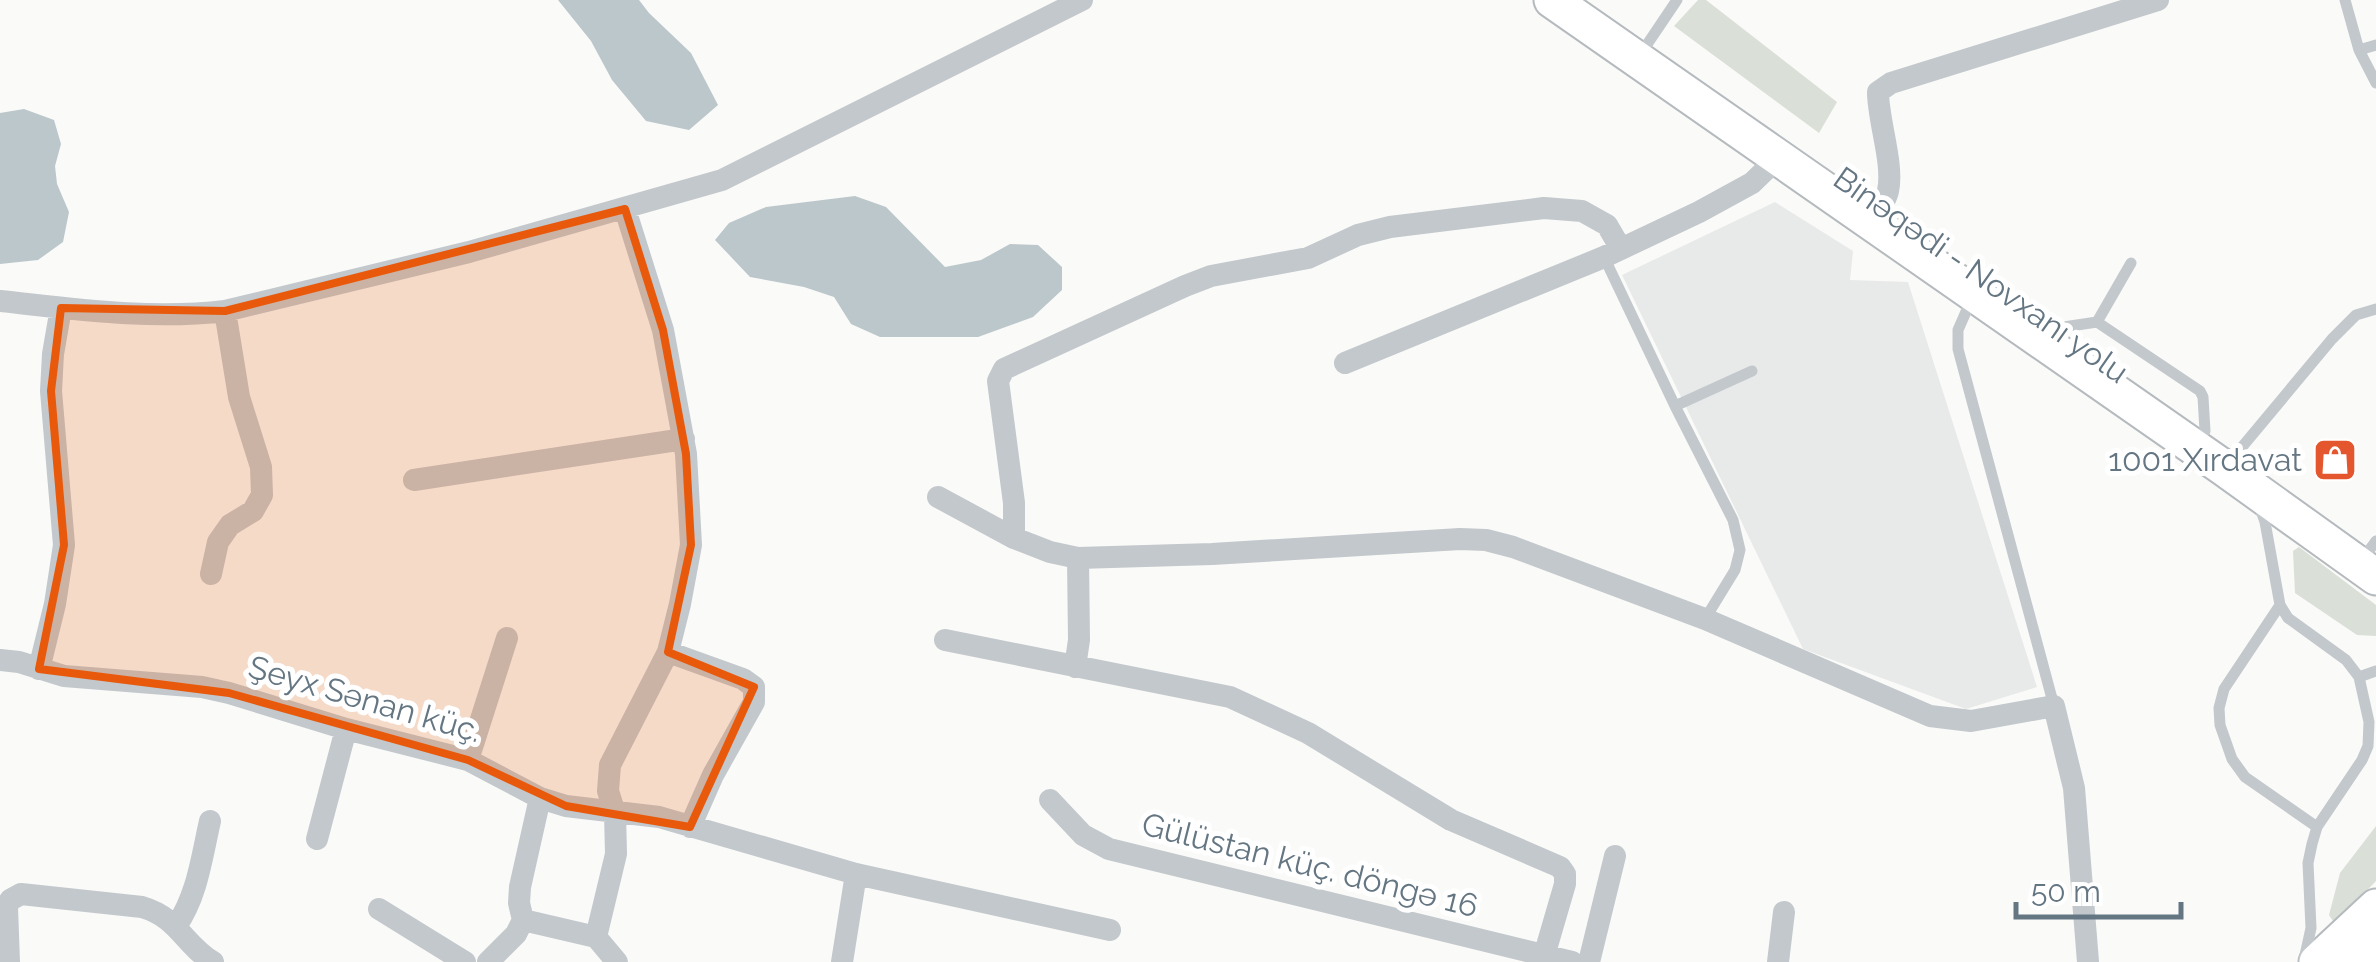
<svg xmlns="http://www.w3.org/2000/svg" width="2376" height="962" font-family="Raleway,sans-serif">
	<style>
		.built { fill: #e8e9e9 }
		.green { fill: #dadfd7 }
		.water { fill: #bbc7cb }
		.lines { fill: none; stroke-linecap: round; stroke-linejoin: round }
		.primary-casing { stroke: #b5babe; stroke-width: 39 }
		.service { stroke: #c3c8cc; stroke-width: 11 }
		.minor { stroke: #c3c8cc; stroke-width: 22 }
		.primary { stroke: #fff; stroke-width: 35 }
		.marked { fill: #e8590c; fill-opacity: 0.2; stroke: #e8590c; stroke-width: 8; stroke-linejoin: round }
		.labels { text-anchor: middle; stroke-width: 10; stroke-linejoin: round; paint-order: stroke }
		.street-label { font-size: 32px; fill: #657683; stroke: #fff }
		.poi-label { font-size: 32px; fill: #657683; stroke: #fff; text-anchor: end }
	</style>
	<rect width="100%" height="100%" fill="#fafaf8"/>
	<path class="built" d="M 1775,202 L 1853,251 L 1850,280 L 1908,282 L 2037,687 L 1966,709 L 1803,649 L 1622,275 Z"/>
	<path class="green" d="M 1698,0 L 1706,0 L 1837,102 L 1819,133 L 1674,26 Z
		M 2299,547 L 2376,605 L 2376,636 L 2357,635 L 2295,593 L 2293,551 Z
		M 2376,826 L 2376,881 L 2335,924 L 2329,915 L 2340,873 Z"/>
	<path class="water" d="M 558,0 L 639,0 L 649,13 L 691,53 L 718,105 L 689,130 L 646,121 L 612,80 L 591,41 Z
		M 24,109 L 54,120 L 61,144 L 55,166 L 57,184 L 69,212 L 63,242 L 38,260 L 0,264 L 0,113 Z
		M 855,196 L 886,207 L 945,267 L 981,260 L 1010,244 L 1038,245 L 1062,267 L 1062,290 L 1033,317 L 978,337 L 880,337 L 851,324 L 834,297 L 804,287 L 750,277 L 715,240 L 729,223 L 766,207 Z"/>
	<g class="lines">
		<defs>
			<path id="primary" d="M 1552,0 L 2224,468 L 2376,577
				M 2317,962 L 2376,907
				M 2354,962 L 2376,942"/>
		</defs>
		<use href="#primary" class="primary-casing"/>
		<path class="service" d="M 2345,0 L 2359,50 L 2376,83
			M 1648,43 L 1677,0
			M 2359,50 L 2376,45
			M 1604,257 L 1675,406 L 1733,520 L 1740,550 L 1735,570 L 1705,619
			M 1972,298 L 1958,330 L 1958,349 L 2054,706
			M 2097,322 L 2131,263
			M 2057,328 L 2097,322 L 2200,391 L 2203,397 L 2205,431
			M 1675,406 L 1752,371
			M 2237,453 L 2332,339 L 2356,315 L 2376,309
			M 2259,505 L 2265,522 L 2280,605 L 2288,618 L 2346,660 L 2359,677 L 2369,722 L 2368,746 L 2362,760 L 2317,827 L 2312,844 L 2308,863 L 2311,928 L 2304,960
			M 2362,560 L 2376,541
			M 2280,605 L 2224,689 L 2219,708 L 2220,725 L 2232,759 L 2245,777 L 2317,827
			M 2359,677 L 2376,671"/>
		<path class="minor" d="M 1882,206 C 1884,201 1887,196 1888,191 C 1894,164 1878,121 1878,92 L 1891,83 L 2158,0
			M 0,301 C 75,309 150,320 225,311 L 469,252 L 722,180 L 1082,0
			M 1345,363 L 1604,257 L 1699,212 L 1752,183 L 1778,158
			M 414,480 L 684,439
			M 938,497 L 1014,538 L 1050,552 L 1078,558 L 1212,554 L 1460,539 L 1486,540 L 1513,547 L 1705,619 L 1930,716 L 1971,721 L 2054,706 L 2074,788 L 2088,962
			M 1014,538 L 1014,503 L 998,381 L 1004,369 L 1185,286 L 1211,276 L 1308,258 L 1358,235 L 1390,227 L 1544,208 L 1582,211 L 1607,225 L 1621,249
			M 211,574 L 218,542 L 230,525 L 253,511 L 262,495 L 261,467 L 239,397 L 225,311
			M 945,640 L 1230,697 L 1308,733 L 1451,820 L 1560,867 L 1565,874 L 1565,884 L 1544,956
			M 668,652 L 743,679 L 754,687 L 754,702 L 713,775 L 690,827
			M 0,660 L 19,662 L 64,676 L 202,687 L 229,693 L 346,729 L 468,760 L 540,798 L 566,806 L 659,817 L 856,874 L 1110,930
			M 1075,667 L 1079,640 L 1078,558
			M 39,669 L 55,604 L 64,545 L 51,391 L 53,354 L 61,308
			M 468,760 L 507,638
			M 1050,800 L 1083,835 L 1109,849 L 1572,962
			M 317,839 L 346,729
			M 379,909 L 465,962
			M 523,920 L 596,937
			M 176,926 C 197,897 202,856 210,821
			M 9,962 L 7,907 L 10,900 L 21,894 L 142,907 C 179,918 183,944 213,962
			M 488,962 L 516,934 L 523,920 L 519,903 L 520,887 L 540,798
			M 617,962 L 596,937 L 616,854 L 615,813 L 608,791 L 610,765 L 668,652 L 680,604 L 691,545 L 686,454 L 663,330 L 625,209
			M 842,962 L 856,874
			M 1589,962 L 1615,856
			M 1778,962 L 1784,912"/>
		<use href="#primary" class="primary"/>
	</g>
	<path class="marked" d="M 625,209 L 663,330 L 686,454 L 691,545 L 668,652 L 754,687 L 690,827 L 566,806 L 468,760 L 229,693 L 39,669 L 64,545 L 51,391 L 61,308 L 225,311 Z"/>
	<defs>
		<symbol id="shop-square" viewBox="-11 -11 22 22"><rect x="-9" y="-9" width="18" height="18" rx="4" fill="#e4572e" stroke="#fff"/><path d="M-5-2.5h2.3a2.7 3.5 0 0 1 5.4 0H5L5.5 6h-11ZM-1.5-2.5h3a1.5 2.3 0 0 0-3 0Z" fill="#fff"/></symbol>
	</defs>
	<g fill-rule="evenodd">
		<use href="#shop-square" x="2310" y="435" width="50" height="50"/>
	</g>
	<g class="labels">
		<g class="street-label">
			<text transform="translate(1981 275) rotate(35)" y="11">Binəqədi - Novxanı yolu</text>
			<text transform="translate(365 699) rotate(16)" y="11">Şeyx Sənan küç.</text>
			<text transform="translate(1310 865) rotate(14)" y="11">Gülüstan küç. döngə 16</text>
		</g>
		<g class="poi-label">
			<text x="2302" y="471">1001 Xırdavat</text>
		</g>
	</g>
	<path d="M2016 902v15h165v-15" fill="none" stroke="#657683" stroke-width="5"/>
	<text x="2031" y="902" font-size="30" fill="#657683" stroke="#ffffff" stroke-width="8" paint-order="stroke">50 m</text>
</svg>
